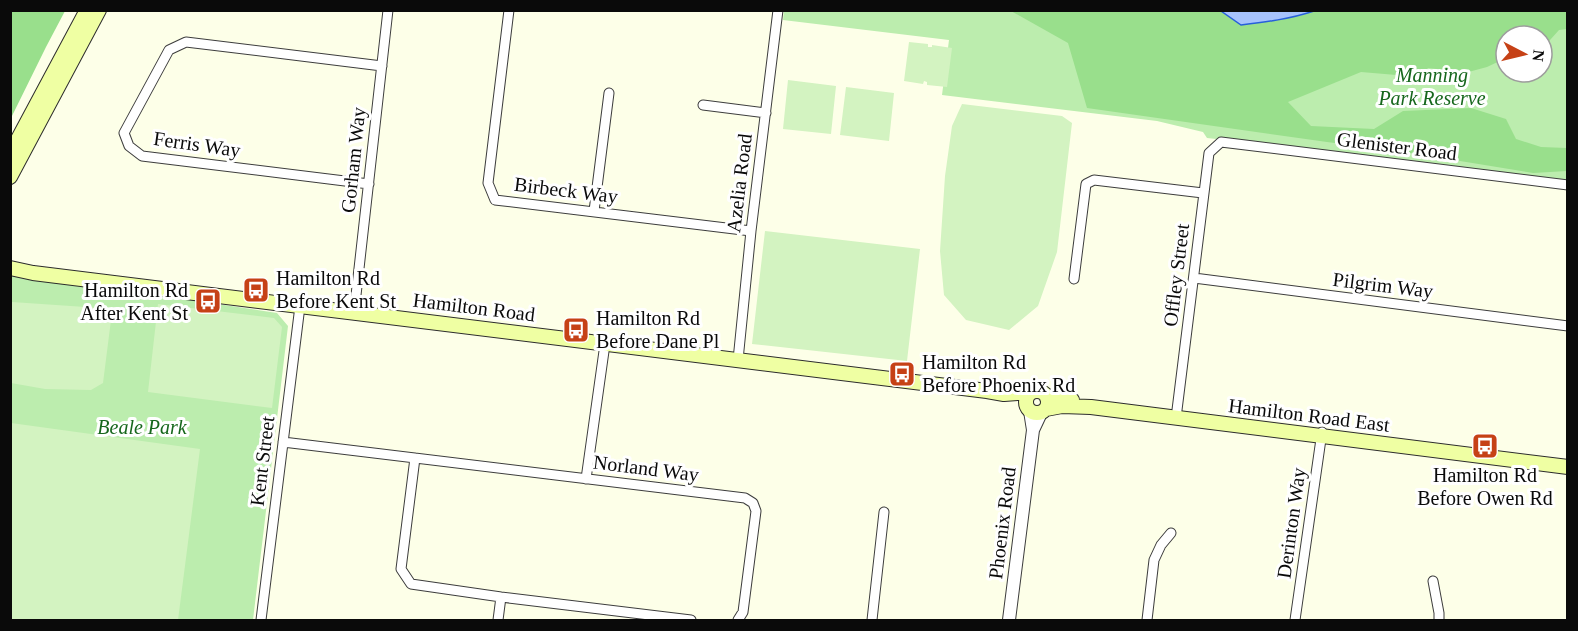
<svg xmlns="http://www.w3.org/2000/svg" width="1578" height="631" font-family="Georgia,serif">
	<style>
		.green { fill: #bcedae; fill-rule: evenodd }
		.forest { fill: #99df8c }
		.pitch { fill: #d3f3c1 }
		.water { fill: #a7c3fc; stroke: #275fda; stroke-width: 1.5 }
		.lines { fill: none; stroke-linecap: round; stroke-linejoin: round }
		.minor-casing { stroke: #3d3d3d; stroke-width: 11 }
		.tertiary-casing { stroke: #3d3d3d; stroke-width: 14 }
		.secondary-casing { stroke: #2c2c2c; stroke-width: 16 }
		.minor { stroke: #fff; stroke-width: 9 }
		.tertiary { stroke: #fff; stroke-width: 12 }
		.secondary { stroke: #efffa3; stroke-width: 14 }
		.labels { text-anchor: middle; stroke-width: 6; stroke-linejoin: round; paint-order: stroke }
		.park-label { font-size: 20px; font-style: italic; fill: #16671c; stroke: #fff }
		.street-label { font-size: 20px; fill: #0a0a0a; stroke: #fff }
		.poi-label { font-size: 20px; fill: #0a0a0a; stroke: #fff; text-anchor: start }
	</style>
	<rect width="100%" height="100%" fill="#fdffe8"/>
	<path class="green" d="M 784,10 L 1567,11 L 1567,182 C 1448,163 1328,151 1207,138 L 1203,132 L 1157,121 L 942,95 L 949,40 L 783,20 ZM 1506,36 L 1542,36 L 1542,72 L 1506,72 Z
		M 11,275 L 151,294 L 277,313 L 288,326 L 253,620 L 11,620 Z"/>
	<path class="forest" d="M 11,10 L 65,11 L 46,47 L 11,118 Z
		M 1011,11 L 1221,11 L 1241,25 L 1299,16 L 1314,11 L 1567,11 L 1567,29 L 1559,30 L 1542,49 L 1542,36 L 1506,36 L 1506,58 L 1487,67 L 1446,78 L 1436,69 L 1428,68 L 1420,77 L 1361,72 L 1288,102 L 1311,126 L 1374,129 L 1403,111 L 1471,108 L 1506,119 L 1516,139 L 1541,147 L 1567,148 L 1567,171 L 1533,173 L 1411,153 L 1327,142 L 1087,108 L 1068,43 Z"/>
	<path class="pitch" d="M 909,42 L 928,44 L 928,47 L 932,47 L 932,45 L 952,48 L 947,87 L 927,85 L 927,82 L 924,81 L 923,84 L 904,81 Z
		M 788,80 L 836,86 L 831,134 L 783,129 Z
		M 846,87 L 894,93 L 889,141 L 840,135 Z
		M 962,104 L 1062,116 L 1072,123 L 1057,252 L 1038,306 L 1009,330 L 966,320 L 944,295 L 940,251 L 945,176 L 952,126 Z
		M 765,231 L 920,249 L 907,361 L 752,344 Z
		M 12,302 L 100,308 L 111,320 L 103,383 L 91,390 L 45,389 L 11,383 L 10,303 Z
		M 158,304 L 274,318 L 282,327 L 272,408 L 148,392 Z
		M 11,423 L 200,449 L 178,620 L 11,620 Z"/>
	<path class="water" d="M 1221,11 L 1314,11 C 1290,19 1266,22 1241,25 Z"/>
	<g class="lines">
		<defs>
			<path id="minor" d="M 509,10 L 488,183 L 495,200 L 751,231
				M 703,105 L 766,113
				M 369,184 L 142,156 L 129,146 L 124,133 L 169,50 L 186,42 L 382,66
				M 594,211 L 609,93
				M 1194,278 L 1568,326
				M 1074,279 L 1086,184 L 1094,180 L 1203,193
				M 354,313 L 388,10
				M 738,360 L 751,231 L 778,10
				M 1176,418 L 1209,153 L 1221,142 L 1568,185
				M 283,442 L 745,498 L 753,503 L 756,511 L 743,612 L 738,620
				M 415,458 L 401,569 L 411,584 L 501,597 L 691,620
				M 586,479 L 605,344
				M 1433,581 L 1439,613 L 1439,620
				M 261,620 L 300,306
				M 498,620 L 501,597
				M 872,620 L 884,512
				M 1147,620 L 1154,560 L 1161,545 L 1171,533
				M 1295,620 L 1322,432"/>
			<path id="tertiary" d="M 1030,411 L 1033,430
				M 1009,620 L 1033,430 L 1041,413"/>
			<path id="secondary" d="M 10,154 L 87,10
				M 10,177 L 99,10
				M 10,268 L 33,273 L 987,391 L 1004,394 L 1030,392
				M1026 402a11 11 0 1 1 22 0a11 11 0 1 1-22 0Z
				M 1047,398 L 1072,400
				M 1046,409 L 1062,406 L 1091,407 L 1568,467"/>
		</defs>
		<use href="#minor" class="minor-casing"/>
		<use href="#tertiary" class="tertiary-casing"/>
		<use href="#secondary" class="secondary-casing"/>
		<use href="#minor" class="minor"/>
		<use href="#tertiary" class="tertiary"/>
		<use href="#secondary" class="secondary"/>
	</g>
	<defs>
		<symbol id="bus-square" viewBox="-11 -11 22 22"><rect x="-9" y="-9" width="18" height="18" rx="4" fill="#c64116" stroke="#fff"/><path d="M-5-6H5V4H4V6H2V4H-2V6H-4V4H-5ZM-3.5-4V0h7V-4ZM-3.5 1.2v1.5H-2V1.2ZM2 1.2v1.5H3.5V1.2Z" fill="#fff"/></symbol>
	</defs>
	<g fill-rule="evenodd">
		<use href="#bus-square" x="241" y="275" width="30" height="30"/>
		<use href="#bus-square" x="193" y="286" width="30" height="30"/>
		<use href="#bus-square" x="561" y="315" width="30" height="30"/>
		<use href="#bus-square" x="887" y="359" width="30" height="30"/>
		<use href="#bus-square" x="1470" y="431" width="30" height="30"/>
	</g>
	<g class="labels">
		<g class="park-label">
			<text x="1432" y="82">Manning<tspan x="1432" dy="23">Park Reserve</tspan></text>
			<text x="142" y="434">Beale Park</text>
		</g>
		<g class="street-label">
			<text transform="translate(197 144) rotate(8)" y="7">Ferris Way</text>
			<text transform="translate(1397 146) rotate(7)" y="7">Glenister Road</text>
			<text transform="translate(353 160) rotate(-84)" y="7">Gorham Way</text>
			<text transform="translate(739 183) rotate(-83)" y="7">Azelia Road</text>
			<text transform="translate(566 190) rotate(7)" y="7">Birbeck Way</text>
			<text transform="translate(1176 275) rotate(-83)" y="7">Offley Street</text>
			<text transform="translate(1383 285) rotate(7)" y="7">Pilgrim Way</text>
			<text transform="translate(474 307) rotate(7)" y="7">Hamilton Road</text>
			<text transform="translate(1309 415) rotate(7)" y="7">Hamilton Road East</text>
			<text transform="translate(262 461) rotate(-83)" y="7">Kent Street</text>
			<text transform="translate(646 468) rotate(7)" y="7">Norland Way</text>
			<text transform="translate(1002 523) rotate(-83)" y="7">Phoenix Road</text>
			<text transform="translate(1291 523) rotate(-82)" y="7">Derinton Way</text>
		</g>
		<g class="poi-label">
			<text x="276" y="285">Hamilton Rd<tspan x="276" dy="23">Before Kent St</tspan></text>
			<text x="188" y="297" text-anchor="end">Hamilton Rd<tspan x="188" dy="23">After Kent St</tspan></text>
			<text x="596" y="325">Hamilton Rd<tspan x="596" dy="23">Before Dane Pl</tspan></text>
			<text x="922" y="369">Hamilton Rd<tspan x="922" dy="23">Before Phoenix Rd</tspan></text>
			<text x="1485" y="482" text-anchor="middle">Hamilton Rd<tspan x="1485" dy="23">Before Owen Rd</tspan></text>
		</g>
	</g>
	<rect width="1578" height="631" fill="none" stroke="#0a0a0a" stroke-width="24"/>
	<g transform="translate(1524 54) rotate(97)"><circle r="28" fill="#ffffff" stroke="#9d9d9d" stroke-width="1.5"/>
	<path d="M0-4.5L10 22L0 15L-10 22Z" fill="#c64116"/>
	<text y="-9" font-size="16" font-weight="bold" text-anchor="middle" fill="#0a0a0a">N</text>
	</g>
</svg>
